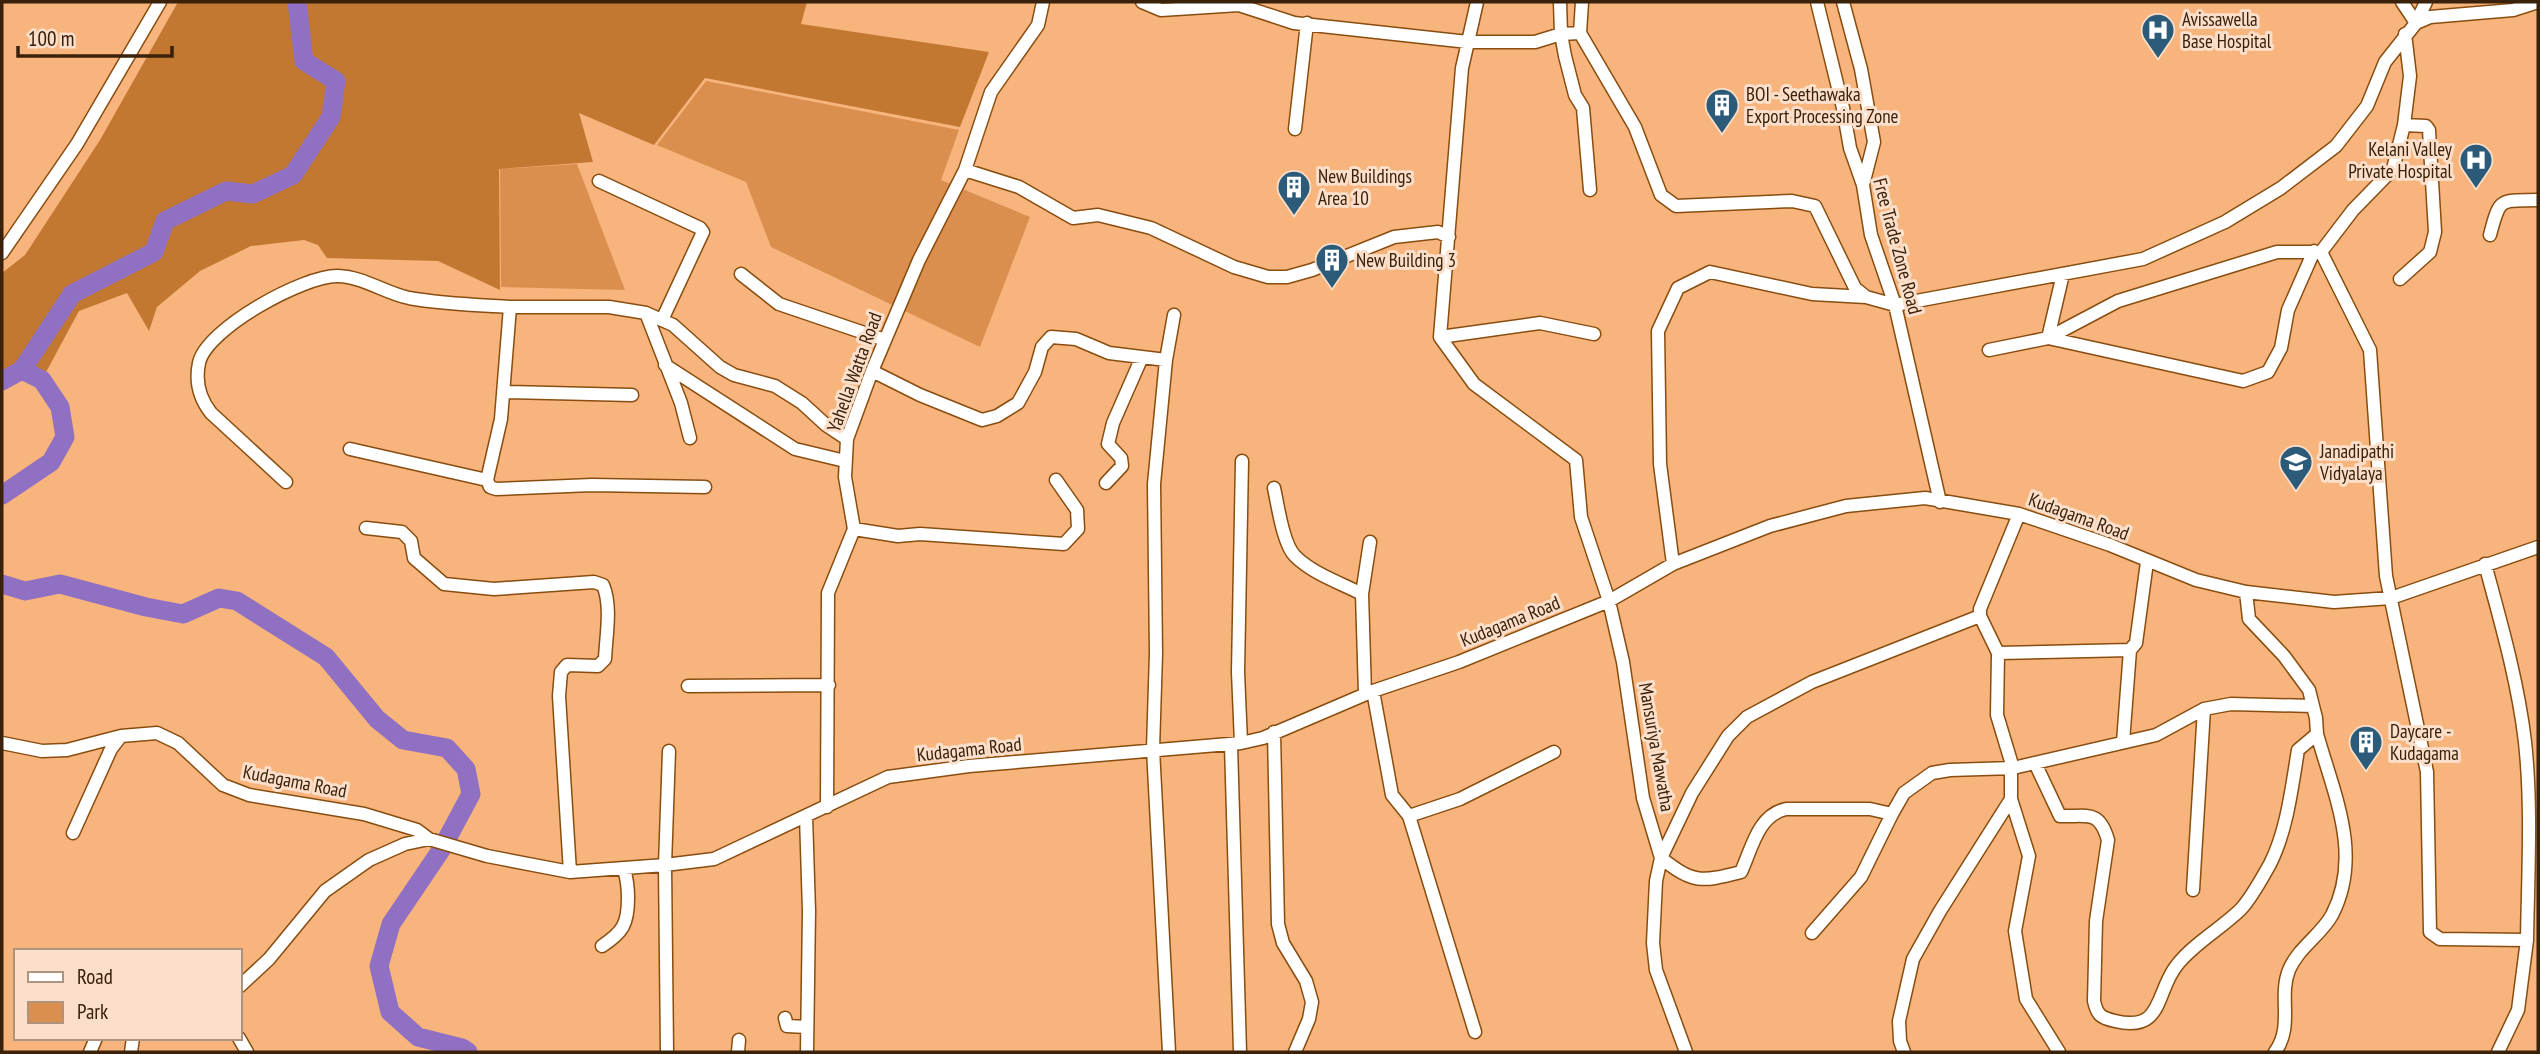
<svg xmlns="http://www.w3.org/2000/svg" width="2540" height="1054" font-family="'PT Sans Narrow',sans-serif">
	<style>
		.green { fill: #da8f4e }
		.forest { fill: #c37832 }
		.lines { fill: none; stroke-linecap: round; stroke-linejoin: round }
		.river { stroke: #8f70c3; stroke-width: 19 }
		.minor-casing { stroke: #884d0f; stroke-width: 15 }
		.minor { stroke: #fff; stroke-width: 12 }
		.labels { text-anchor: middle; stroke-width: 6; stroke-linejoin: round; paint-order: stroke }
		.poi-label { font-size: 19px; fill: #3a2109; stroke: #fbdfca; text-anchor: start }
		.street-label { font-size: 19px; fill: #3a2109; stroke: #fbdfca }
	</style>
	<rect width="100%" height="100%" fill="#f8b47d"/>
	<path class="green" d="M 706,81 L 959,130 L 941,180 L 1030,217 L 980,347 L 771,247 L 746,182 L 657,145 Z
		M 577,164 L 625,290 L 501,287 L 500,169 Z"/>
	<path class="forest" d="M 178,2 L 807,2 L 801,24 L 989,52 L 960,127 L 705,78 L 654,145 L 579,113 L 593,162 L 499,169 L 500,290 L 438,261 L 327,258 L 318,245 L 304,240 L 251,246 L 200,271 L 157,307 L 149,331 L 127,293 L 79,311 L 45,374 L 22,364 L 2,373 L 2,273 L 25,255 L 100,140 Z"/>
	<g class="lines">
		<path class="river" d="M 22,370 L 72,294 L 154,252 L 165,221 L 226,191 L 253,194 L 293,175 L 331,117 L 336,81 L 304,61 L 297,2
			M 2,381 L 22,370 L 42,380 L 60,407 L 65,437 L 51,462 L 2,495
			M 2,584 L 25,591 L 60,584 L 146,607 L 183,614 L 219,598 L 237,601 L 326,657 L 377,719 L 403,740 L 447,748 L 466,769 L 471,794 L 441,850 L 391,924 L 379,966 L 390,1012 L 418,1037 L 462,1048 L 468,1052"/>
		<defs>
			<path id="minor" d="M 1043,2 L 1038,25 L 991,92 L 965,170 L 1019,187 L 1073,218 L 1098,215 L 1151,228 L 1234,267 L 1268,277 L 1287,277 L 1312,270 L 1394,237 L 1438,232 L 1449,237
				M 1142,2 L 1161,10 L 1239,5 L 1294,23 L 1468,42 L 1477,2
				M 1560,2 L 1561,34 L 1565,56 L 1575,95 L 1583,108 L 1590,190
				M 1582,2 L 1580,33 L 1635,127 L 1661,195 L 1676,206 L 1792,201 L 1815,206 L 1855,288 L 1866,297 L 1895,305 L 2143,259 L 2225,222 L 2281,188 L 2336,146 L 2367,106 L 2385,62 L 2416,23 L 2430,17 L 2513,10 L 2538,2
				M 1817,2 L 1843,108 L 1850,148 L 1863,185 L 1871,235 L 1895,305 L 1940,502
				M 1843,2 L 1861,69 L 1874,142 L 1863,185
				M 2402,2 L 2416,23
				M 2416,23 L 2426,2
				M 1580,33 L 1561,34 L 1535,42 L 1468,42 L 1462,68 L 1440,337 L 1474,384 L 1576,460 L 1581,517 L 1609,601 L 1623,662 L 1643,798 L 1661,858 L 1692,793 L 1728,736 L 1747,717 L 1812,682 L 1980,616
				M 2405,34 L 2410,76 L 2404,125 L 2393,169 L 2353,210 L 2321,252 L 2370,350 L 2386,576 L 2427,772 L 2430,932 L 2440,939 L 2527,940 C 2528,875 2532,807 2525,742 C 2518,682 2501,623 2485,564
				M 1295,129 L 1307,23
				M 599,181 L 700,228 L 703,232 L 662,320
				M 2490,235 C 2500,196 2500,201 2538,200
				M 2,253 L 77,144 L 160,2
				M 741,274 L 779,304 L 885,340
				M 2063,274 L 2048,338 L 2243,381 L 2268,372 L 2281,348 L 2288,310 L 2314,251
				M 2400,279 L 2430,252 L 2435,232 L 2429,130 L 2426,126 L 2404,125
				M 646,313 L 681,403 L 690,438
				M 1440,337 L 1540,323 L 1594,334
				M 1989,350 L 2048,338 L 2118,301 L 2277,252 L 2321,252
				M 665,365 L 795,449 L 845,461
				M 872,371 L 920,395 L 982,420 L 997,416 L 1018,403 L 1035,372 L 1042,347 L 1051,337 L 1076,339 L 1109,353 L 1166,360
				M 504,392 L 632,395
				M 350,449 L 487,480
				M 286,482 L 211,413 C 200,399 195,382 199,363 C 206,329 304,275 338,276 C 364,277 385,293 409,298 C 442,304 476,305 510,307
				M 1106,483 L 1122,466 L 1121,458 L 1108,444 L 1113,423 L 1142,357
				M 705,487 L 592,485 L 496,489 L 490,487 L 487,480 L 501,419 L 510,307 L 609,307 L 646,313 L 673,325 L 720,367 L 734,375 L 775,386 L 802,403 L 826,425 L 847,439
				M 1274,488 C 1278,506 1283,544 1295,556 C 1313,574 1341,583 1362,594 L 1365,694
				M 366,528 L 402,532 L 411,541 L 414,558 L 444,584 L 494,589 L 594,582 L 603,585 C 612,606 606,636 605,659 L 598,666 L 567,665 L 561,672 L 559,696 L 570,872
				M 854,529 L 898,536 L 920,534 L 1064,544 L 1078,529 L 1077,510 L 1056,480
				M 1673,564 L 1660,464 L 1658,331 L 1678,288 L 1710,272 L 1812,294 L 1866,297
				M 2246,592 L 2249,619 L 2284,656 L 2309,690 L 2316,718 L 2317,734 C 2334,795 2363,855 2332,915 C 2321,935 2298,948 2289,970 C 2278,997 2294,1026 2275,1052
				M 1362,594 L 1370,542
				M 1998,653 L 1980,616 L 1980,609 L 2019,514
				M 688,686 L 829,685
				M 1373,691 L 1392,795 L 1409,816 L 1475,1032
				M 1274,732 L 1278,924 L 1283,943 L 1306,981 L 1312,1002 L 1309,1019 L 1295,1052
				M 2123,742 L 2130,650
				M 2,743 L 42,751 L 67,750 L 121,736 L 157,733 L 178,743 L 223,785 L 249,795 L 364,814 L 417,830 L 429,839
				M 1241,743 L 1238,672 L 1242,461
				M 1231,745 L 1240,1052
				M 2035,763 L 2060,816 C 2088,817 2099,809 2108,840 L 2096,921 L 2094,1001 C 2097,1015 2101,1018 2115,1021 C 2164,1033 2155,992 2177,965 C 2193,944 2222,928 2241,909 C 2252,897 2262,878 2270,864 C 2287,831 2292,786 2298,750 L 2317,734
				M 2013,768 L 1997,715 L 1998,653 L 2130,650 L 2136,643 L 2147,562
				M 2011,769 L 2011,799 L 2029,856 L 2015,931 L 2026,999 L 2059,1052
				M 827,807 L 828,593 L 854,529 L 845,477 L 847,439 L 872,371 L 919,260 L 965,170
				M 806,816 L 809,911 L 807,1052
				M 1409,816 L 1460,799 L 1554,752
				M 73,833 L 111,749 L 121,736
				M 2193,890 L 2204,709
				M 1812,933 L 1861,877 L 1892,814
				M 602,946 C 623,932 628,924 628,898 C 628,888 627,879 624,869
				M 240,986 L 269,959 L 325,891 L 369,860 L 405,844 L 429,839 L 487,856 L 570,872 L 665,865 L 714,859 L 888,777 L 969,766 L 1241,743 L 1263,738 L 1373,691 L 1459,662 L 1609,601 L 1673,564 L 1770,526 L 1846,506 L 1925,498 L 2019,514 L 2110,545 L 2196,580 L 2246,592 L 2334,602 L 2391,598 L 2538,547
				M 785,1018 L 787,1026 L 807,1027
				M 239,1038 L 247,1052
				M 90,1052 L 96,1038
				M 131,1052 L 133,1038
				M 667,1052 L 665,865 L 669,751
				M 738,1052 L 739,1040
				M 1169,1052 L 1153,749 L 1156,653 L 1154,484 L 1166,360 L 1174,315
				M 1686,1052 L 1656,970 L 1653,943 L 1656,881 L 1661,858 C 1694,884 1701,882 1741,872 C 1752,848 1758,815 1786,809 L 1870,809 L 1892,814 L 1904,793 L 1932,773 L 1950,770 L 2013,768 L 2156,735 L 2204,709 L 2231,704 L 2313,706
				M 1904,1052 L 1900,1041 L 1899,1021 L 1913,959 L 1940,911 L 2011,799
				M 2498,1052 L 2518,1010 L 2527,940"/>
		</defs>
		<use href="#minor" class="minor-casing"/>
		<use href="#minor" class="minor"/>
	</g>
	<defs>
		<symbol id="hospital-pin" viewBox="-11 -11 22 30"><path d="M0 17L-7.5 6A9.5 9.5 0 1 1 7.5 6Z" fill="#2c5b79" stroke="#fbdfca"/><path d="M-5-5h3v3.5h4V-5h3V5h-3V1.5h-4V5h-3Z" fill="#fff"/></symbol>
		<symbol id="building-pin" viewBox="-11 -11 22 30"><path d="M0 17L-7.5 6A9.5 9.5 0 1 1 7.5 6Z" fill="#2c5b79" stroke="#fbdfca"/><path d="M-4-6H4V6H1V3H-1V6H-4ZM-2.5-4.3h1.7v1.8h-1.7ZM.8-4.3h1.7v1.8H.8ZM-2.5-1h1.7V.8h-1.7ZM.8-1h1.7V.8H.8Z" fill="#fff"/></symbol>
		<symbol id="school-pin" viewBox="-11 -11 22 30"><path d="M0 17L-7.5 6A9.5 9.5 0 1 1 7.5 6Z" fill="#2c5b79" stroke="#fbdfca"/><path d="M0-5L7-2L0 1L-7-2ZM-4 1L0 2.5L4 1V4Q0 6-4 4Z" fill="#fff"/></symbol>
	</defs>
	<g fill-rule="evenodd">
		<use href="#hospital-pin" x="2139" y="11" width="38" height="52"/>
		<use href="#building-pin" x="1703" y="86" width="38" height="52"/>
		<use href="#hospital-pin" x="2457" y="141" width="38" height="52"/>
		<use href="#building-pin" x="1275" y="168" width="38" height="52"/>
		<use href="#building-pin" x="1313" y="241" width="38" height="52"/>
		<use href="#school-pin" x="2277" y="443" width="38" height="52"/>
		<use href="#building-pin" x="2347" y="723" width="38" height="52"/>
	</g>
	<g class="labels">
		<g class="poi-label">
			<text x="2182" y="26">Avissawella<tspan x="2182" dy="22">Base Hospital</tspan></text>
			<text x="1746" y="101">BOI - Seethawaka<tspan x="1746" dy="22">Export Processing Zone</tspan></text>
			<text x="2452" y="156" text-anchor="end">Kelani Valley<tspan x="2452" dy="22">Private Hospital</tspan></text>
			<text x="1318" y="183">New Buildings<tspan x="1318" dy="22">Area 10</tspan></text>
			<text x="1356" y="267">New Building 3</text>
			<text x="2320" y="458">Janadipathi<tspan x="2320" dy="22">Vidyalaya</tspan></text>
			<text x="2390" y="738">Daycare -<tspan x="2390" dy="22">Kudagama</tspan></text>
		</g>
		<g class="street-label">
			<text transform="translate(1898 246) rotate(75)" y="7">Free Trade Zone Road</text>
			<text transform="translate(854 372) rotate(-70)" y="7">Yahella Watta Road</text>
			<text transform="translate(2079 516) rotate(20)" y="7">Kudagama Road</text>
			<text transform="translate(1510 621) rotate(-22)" y="7">Kudagama Road</text>
			<text transform="translate(1657 747) rotate(80)" y="7">Mansuriya Mawatha</text>
			<text transform="translate(969 749) rotate(-6)" y="7">Kudagama Road</text>
			<text transform="translate(295 781) rotate(11)" y="7">Kudagama Road</text>
		</g>
	</g>
	<rect width="2540" height="1054" fill="none" stroke="#3a2109" stroke-width="7"/>
	<rect x="14" y="949" width="228" height="91" fill="#fbdfca" stroke="#ae937d" stroke-width="2"/>
	<rect x="28" y="972" width="35" height="10" fill="#ffffff" stroke="#ae937d" stroke-width="2"/>
	<text x="77" y="984" font-size="21" fill="#3a2109">Road</text>
	<rect x="28" y="1002" width="35" height="21" fill="#da8f4e" stroke="#ae937d" stroke-width="2"/>
	<text x="77" y="1019" font-size="21" fill="#3a2109">Park</text>
	<path d="M18 46v10h154v-10" fill="none" stroke="#3a2109" stroke-width="3.5"/>
	<text x="28" y="46" font-size="21" fill="#3a2109" stroke="#fbdfca" stroke-width="5" paint-order="stroke">100 m</text>
</svg>
